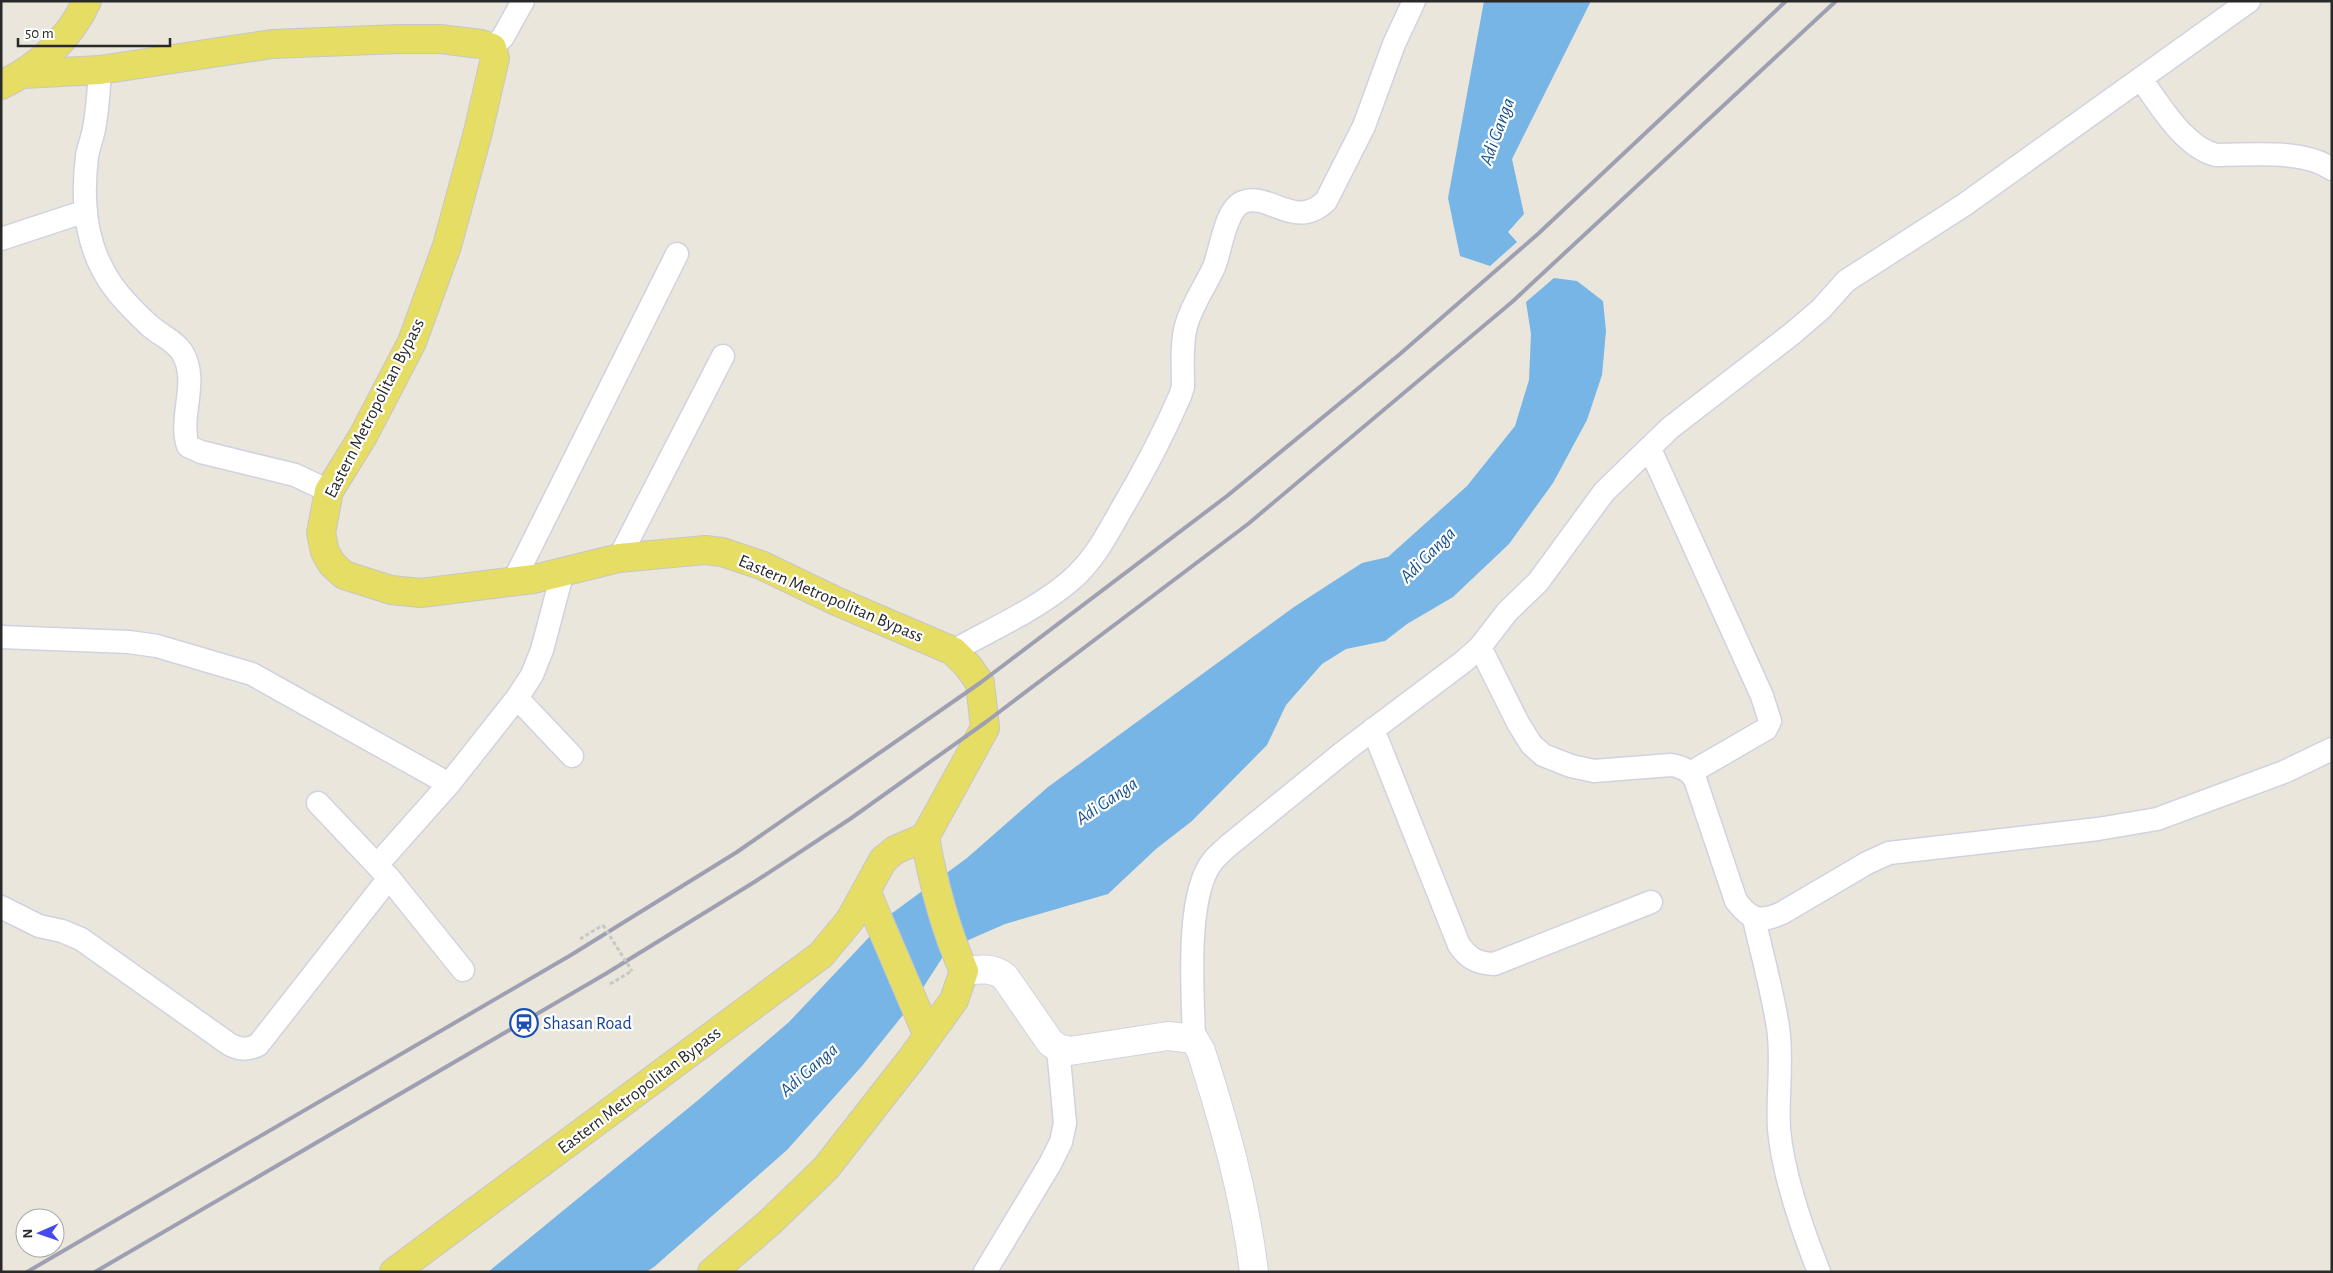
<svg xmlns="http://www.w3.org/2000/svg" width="2333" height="1273" font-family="'Alegreya Sans',sans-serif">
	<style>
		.water { fill: #76b5e5 }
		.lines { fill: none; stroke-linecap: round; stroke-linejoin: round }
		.street-casing { stroke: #d1d2e1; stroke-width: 25 }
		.secondary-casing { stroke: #d1d2e1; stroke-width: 30 }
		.primary-casing { stroke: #c7c7c7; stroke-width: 30 }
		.path { stroke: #c7c7c7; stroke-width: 3; stroke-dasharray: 4 2.5; stroke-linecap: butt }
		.street { stroke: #fff; stroke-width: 22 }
		.secondary { stroke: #fff; stroke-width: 28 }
		.primary { stroke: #e6dd65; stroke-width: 28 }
		.rail { stroke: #9f9fb2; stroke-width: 4 }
		.path-bridge { stroke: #c7c7c7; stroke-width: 3; stroke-dasharray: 4 2.5; stroke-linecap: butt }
		.labels { text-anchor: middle; stroke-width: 4.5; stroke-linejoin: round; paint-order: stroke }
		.street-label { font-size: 18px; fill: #292929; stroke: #fff }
		.transit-label { font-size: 18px; fill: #164399; stroke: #fff; text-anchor: start }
		.water-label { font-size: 19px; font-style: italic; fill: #17528f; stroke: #fff }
	</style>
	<rect width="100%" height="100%" fill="#eae6dc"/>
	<path class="water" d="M 1484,1 L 1591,1 L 1512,159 L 1524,214 L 1508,232 L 1517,242 L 1490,266 L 1460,256 L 1448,198 Z
		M 1554,278 L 1577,281 L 1603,301 L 1606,331 L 1602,375 L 1587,420 L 1553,483 L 1509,544 L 1453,597 L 1407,624 L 1385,641 L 1346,649 L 1322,664 L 1286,705 L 1267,745 L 1192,821 L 1156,849 L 1108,894 L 1005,924 L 948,949 L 915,1000 L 862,1066 L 787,1150 L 654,1267 L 646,1272 L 488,1272 L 697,1101 L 789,1022 L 891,914 L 967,858 L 1048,787 L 1294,607 L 1362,563 L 1388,557 L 1467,486 L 1515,426 L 1529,380 L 1531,334 L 1526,302 Z"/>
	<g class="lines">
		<defs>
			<path id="street" d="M 492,48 L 503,37 L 523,1
				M 100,70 C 99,88 98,105 95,123 C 94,134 89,145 87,156 C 81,206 86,253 118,293 C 128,305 139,316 150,326 C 160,335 175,341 182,352 C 200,381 178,417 188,446 L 201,452 L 295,475 L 329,491
				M 2141,79 C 2160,105 2184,147 2216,155 C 2251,155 2302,149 2332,169
				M 1,239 L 86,211
				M 1650,449 L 1762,696 L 1770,721 L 1766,729 L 1690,773
				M 619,558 L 723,356
				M 513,582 L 677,254
				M 1,637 L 129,642 L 157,646 L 252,674 L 449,784
				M 1480,647 L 1518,723 L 1531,744 L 1543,755 L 1571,766 L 1594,771 L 1671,765 C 1683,767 1688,770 1695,779 L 1736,901 C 1751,920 1759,923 1782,913 L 1867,863 L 1889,853 L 2098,829 L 2157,819 L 2284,772 L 2332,749
				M 953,651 C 992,629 1036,610 1070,581 C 1093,562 1107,535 1121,510 C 1143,473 1163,435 1180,396 L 1183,387 C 1183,367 1181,345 1186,326 C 1192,304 1205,287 1214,267 C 1221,250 1225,209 1243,202 C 1270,192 1295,231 1326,201 L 1364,126 L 1394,44 L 1414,1
				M 517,698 L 572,756
				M 1373,729 L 1459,945 C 1469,959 1477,963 1494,964 L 1651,902
				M 318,803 L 389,878 L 463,970
				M 377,865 L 449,784 L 517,698 L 532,675 L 542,650 L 563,571
				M 1,907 L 39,926 L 62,931 L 81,939 L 229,1044 C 240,1050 247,1050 258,1045 L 389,878
				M 1754,919 C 1762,954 1772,990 1778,1027 C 1783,1061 1777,1095 1779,1129 C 1783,1175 1802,1229 1819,1272
				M 1194,1039 C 1193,995 1185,897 1212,862 C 1216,856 1223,851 1228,846 L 1346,750 L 1463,662 L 1480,647 L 1507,612 L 1538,582 L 1604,492 L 1670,428 L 1793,333 L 1821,309 L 1846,281 L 1964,205 L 2249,1
				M 985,1272 L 1050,1164 L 1061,1142 L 1065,1123 L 1058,1048"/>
			<path id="secondary" d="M 964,971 C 979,969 993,967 1005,977 L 1050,1042 L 1058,1048 L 1070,1051 L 1168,1036 L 1194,1039 L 1201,1051 C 1224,1123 1245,1196 1254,1272"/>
			<path id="primary" d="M 23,74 L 100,70 L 272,44 L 399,39 L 440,39 L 481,44 L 492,48 L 495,58 L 478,132 L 447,246 L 412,342 L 363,436 L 329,491 L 321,533 L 325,552 L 332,564 L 344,575 L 391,590 L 421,593 L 534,579 L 619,558 L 705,550 L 722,552 L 761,565 L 836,601 L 953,651 L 968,666 L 980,683 L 985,728 L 925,837 C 933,882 945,929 964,971 L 954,1000 L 912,1058 L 826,1168 L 770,1222 L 712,1272
				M 1,85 C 38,68 70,38 87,1
				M 866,891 L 928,1036
				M 394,1272 L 821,955 L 850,920 L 883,860 L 895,850 L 925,837"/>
		</defs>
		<use href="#street" class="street-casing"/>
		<use href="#secondary" class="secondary-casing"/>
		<use href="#primary" class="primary-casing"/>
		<path class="path" d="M 580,939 L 603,925
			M 610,984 L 632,971"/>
		<use href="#street" class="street"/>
		<use href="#secondary" class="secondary"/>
		<use href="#primary" class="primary"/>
		<path class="rail" d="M 27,1272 L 571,955 L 737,852 L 980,683 L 1227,496 L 1400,354 L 1539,233 L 1786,1
			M 95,1272 L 607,973 L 756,881 L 850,819 L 986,722 L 1248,524 L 1512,302 L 1836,1"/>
		<path class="path-bridge" d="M 603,925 L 632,971"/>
	</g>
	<defs>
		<symbol id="station-ring" viewBox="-11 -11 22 22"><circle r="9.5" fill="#fff" stroke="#1a4fb4" stroke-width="1.5"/><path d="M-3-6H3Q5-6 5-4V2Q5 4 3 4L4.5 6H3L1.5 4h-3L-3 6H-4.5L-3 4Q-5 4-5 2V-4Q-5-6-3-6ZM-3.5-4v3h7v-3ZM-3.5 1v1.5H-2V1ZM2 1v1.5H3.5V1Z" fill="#1a4fb4"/></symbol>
	</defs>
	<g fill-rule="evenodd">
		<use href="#station-ring" x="508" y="1007" width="32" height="32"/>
	</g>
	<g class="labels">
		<g class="street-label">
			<text transform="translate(374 408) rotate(-63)" y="6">Eastern Metropolitan Bypass</text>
			<text transform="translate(831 598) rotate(23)" y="6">Eastern Metropolitan Bypass</text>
			<text transform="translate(639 1090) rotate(-37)" y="6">Eastern Metropolitan Bypass</text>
		</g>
		<g class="transit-label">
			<text x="543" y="1029">Shasan Road</text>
		</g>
		<g class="water-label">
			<text transform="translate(1496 131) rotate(-70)" y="7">Adi Ganga</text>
			<text transform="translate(1427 554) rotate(-45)" y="7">Adi Ganga</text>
			<text transform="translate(1106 800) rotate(-34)" y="7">Adi Ganga</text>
			<text transform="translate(808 1069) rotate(-41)" y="7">Adi Ganga</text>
		</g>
	</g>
	<rect width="2333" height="1273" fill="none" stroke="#292929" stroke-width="5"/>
	<g transform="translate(40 1233) rotate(268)"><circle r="24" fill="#ffffff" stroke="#a9a9a9"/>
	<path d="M0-4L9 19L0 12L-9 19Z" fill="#474aec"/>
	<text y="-8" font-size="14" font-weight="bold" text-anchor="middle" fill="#292929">N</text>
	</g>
	<path d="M18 38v8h152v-8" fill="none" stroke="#292929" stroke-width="2.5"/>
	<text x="25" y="38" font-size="15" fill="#292929" stroke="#ffffff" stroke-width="4" paint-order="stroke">50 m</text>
</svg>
